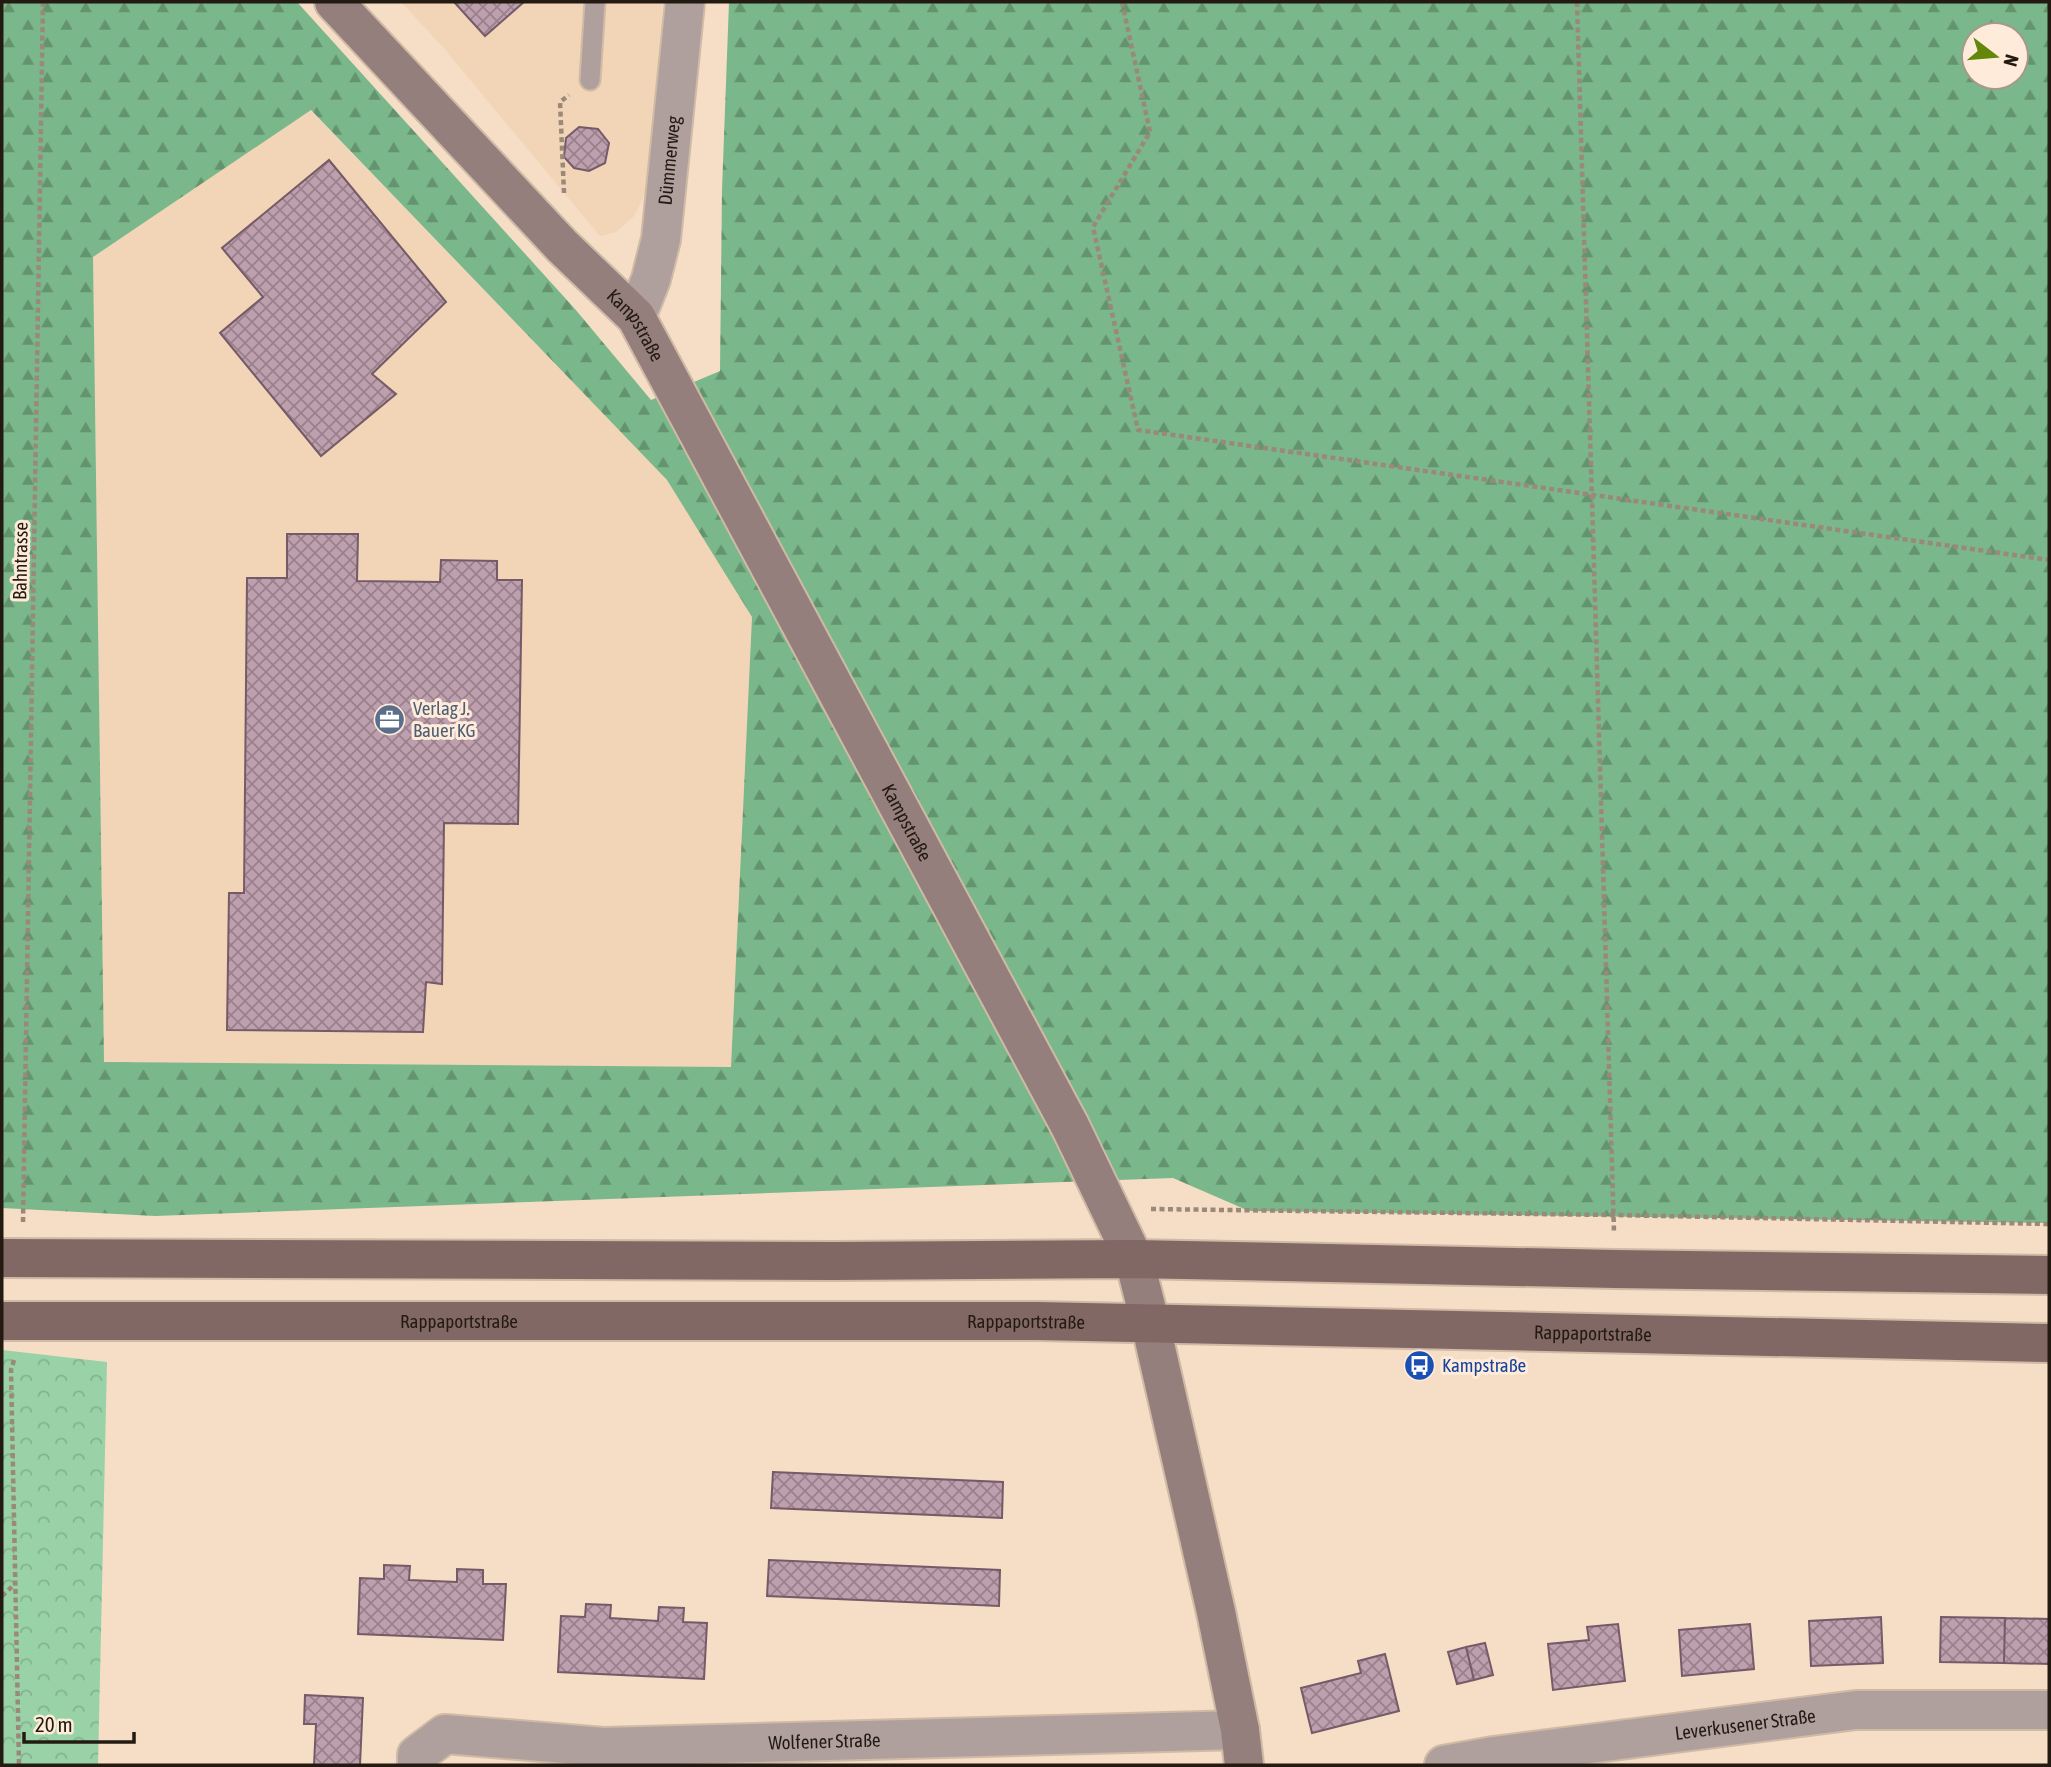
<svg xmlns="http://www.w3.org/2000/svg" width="2051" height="1767" font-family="'Asap Condensed',sans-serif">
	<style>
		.built { fill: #f2d4b7 }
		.forest { fill: url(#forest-firs); fill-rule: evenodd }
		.park { fill: url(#park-crowns) }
		.building { fill: url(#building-cross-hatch); stroke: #755a68; stroke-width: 2 }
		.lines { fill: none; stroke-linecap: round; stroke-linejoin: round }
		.lane-casing { stroke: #cfbaa6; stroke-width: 23 }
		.street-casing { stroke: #cfbaa6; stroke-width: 42 }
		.secondary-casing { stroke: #cfbaa6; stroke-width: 42 }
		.primary-casing { stroke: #cfbaa6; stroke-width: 42 }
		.path { stroke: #9a8978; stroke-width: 4.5; stroke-dasharray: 5 3.5; stroke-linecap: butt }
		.lane { stroke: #af9f9d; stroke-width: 19 }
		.street { stroke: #af9f9d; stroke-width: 38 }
		.secondary { stroke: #957f7c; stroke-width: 38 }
		.primary { stroke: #826864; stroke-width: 38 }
		.labels { text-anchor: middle; stroke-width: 6; stroke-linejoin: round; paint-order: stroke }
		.street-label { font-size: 19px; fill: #231b12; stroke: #ffebd9 }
		.service-label { font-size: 19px; fill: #4e5e75; stroke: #ffebd9; text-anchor: start }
		.transit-label { font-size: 19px; fill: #164399; stroke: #ffebd9; text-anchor: start }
	</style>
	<defs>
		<pattern id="forest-firs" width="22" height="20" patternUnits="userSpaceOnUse" patternTransform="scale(1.75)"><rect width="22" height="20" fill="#7ab78a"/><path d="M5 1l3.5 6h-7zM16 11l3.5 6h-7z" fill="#64946f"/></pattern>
		<pattern id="park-crowns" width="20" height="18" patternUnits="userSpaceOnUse" patternTransform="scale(1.75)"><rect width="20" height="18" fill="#98d2a6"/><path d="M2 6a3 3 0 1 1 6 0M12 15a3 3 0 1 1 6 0" fill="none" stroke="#83b48e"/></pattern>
		<pattern id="building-cross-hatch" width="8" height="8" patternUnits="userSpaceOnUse" patternTransform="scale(1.75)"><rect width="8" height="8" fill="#bd9fae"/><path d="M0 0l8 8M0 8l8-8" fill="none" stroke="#99818c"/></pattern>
	</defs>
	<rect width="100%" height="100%" fill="#f5ddc6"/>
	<path class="built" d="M 401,2 L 663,2 L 647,189 L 634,216 L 616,232 L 600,236 L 443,47 Z
		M 310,110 L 667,480 L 752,617 L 731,1067 L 104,1063 L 93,257 Z"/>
	<path class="forest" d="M 2,2 L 297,2 L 575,309 L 651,400 L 720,371 L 722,190 L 729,2 L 2049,2 L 2049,1223 L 1249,1211 L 1173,1178 L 155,1216 L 2,1208 ZM 1974,35 L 2016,35 L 2016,77 L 1974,77 ZM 311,110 L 667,480 L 752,617 L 731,1067 L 104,1062 L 93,257 Z"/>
	<path class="park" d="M 2,1350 L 107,1362 L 98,1765 L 2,1765 Z"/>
	<path class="building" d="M 454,2 L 524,2 L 485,36 Z
		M 579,127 L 598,129 L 609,143 L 605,163 L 589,171 L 574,168 L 564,157 L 566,138 Z
		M 329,160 L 446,302 L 372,374 L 396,394 L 321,456 L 220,333 L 263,297 L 222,248 Z
		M 287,534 L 358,534 L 357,581 L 440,582 L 441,560 L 497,561 L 497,580 L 522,580 L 518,824 L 444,823 L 442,984 L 426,982 L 423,1032 L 227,1030 L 229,893 L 244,893 L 247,578 L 287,578 Z
		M 773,1472 L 1003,1482 L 1002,1518 L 771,1508 Z
		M 769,1560 L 1000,1570 L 999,1606 L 767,1596 Z
		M 384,1565 L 410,1566 L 409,1580 L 457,1582 L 457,1569 L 483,1570 L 483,1584 L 506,1584 L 503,1640 L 358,1634 L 360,1578 L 384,1579 Z
		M 586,1604 L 611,1605 L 610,1618 L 658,1621 L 659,1607 L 684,1608 L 683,1622 L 707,1623 L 704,1679 L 558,1672 L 561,1616 L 585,1617 Z
		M 1881,1617 L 1883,1663 L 1811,1666 L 1809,1621 Z
		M 1941,1617 L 2005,1618 L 2004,1663 L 1940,1662 Z
		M 2005,1618 L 2049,1619 L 2049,1664 L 2004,1663 Z
		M 1618,1624 L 1625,1681 L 1553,1690 L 1548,1644 L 1589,1640 L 1587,1627 Z
		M 1750,1624 L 1754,1669 L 1682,1676 L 1679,1630 Z
		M 1485,1643 L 1493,1675 L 1474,1680 L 1466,1647 Z
		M 1466,1647 L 1474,1680 L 1457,1684 L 1448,1652 Z
		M 1385,1654 L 1399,1711 L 1312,1733 L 1301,1688 L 1361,1673 L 1358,1661 Z
		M 305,1695 L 363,1698 L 360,1765 L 314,1765 L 316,1724 L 304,1724 Z"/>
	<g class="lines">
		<defs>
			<path id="lane" d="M 590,80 L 595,2"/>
			<g id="street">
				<path id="s1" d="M 636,317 L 651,279 L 661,239 L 685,2"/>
				<path id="s2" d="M 417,1765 L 417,1755 L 445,1734 L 603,1747 L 1240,1730"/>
				<path id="s3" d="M 1444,1765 L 1494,1756 L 1856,1710 L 2049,1710"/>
			</g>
			<g id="secondary">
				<path id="s4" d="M 334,2 L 562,246 L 636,317 L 1070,1126 L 1134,1259 L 1150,1322 L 1216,1612 L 1240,1730 L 1244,1765"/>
			</g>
			<g id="primary">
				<path d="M 2,1258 L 833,1261 L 1134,1259 L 1615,1269 L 2049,1275"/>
				<path id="s5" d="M 2,1321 L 1038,1321 L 2049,1343"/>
			</g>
		</defs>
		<use href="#lane" class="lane-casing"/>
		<use href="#street" class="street-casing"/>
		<use href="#secondary" class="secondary-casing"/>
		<use href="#primary" class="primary-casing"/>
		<path class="path" d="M 1122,2 L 1150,132 L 1093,227 L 1138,430 L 2049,560
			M 1577,2 L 1614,1232
			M 564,193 L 560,102 L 569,95
			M 1151,1209 L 1613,1215 L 2049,1224
			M 23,1222 L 43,2
			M 14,1360 L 11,1370 L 19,1765
			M 2,1596 L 16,1583"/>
		<use href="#lane" class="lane"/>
		<use href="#street" class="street"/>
		<use href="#secondary" class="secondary"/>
		<use href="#primary" class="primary"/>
	</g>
	<defs>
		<symbol id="office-disc" viewBox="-11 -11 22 22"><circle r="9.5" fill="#5c6f8a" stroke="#ffebd9"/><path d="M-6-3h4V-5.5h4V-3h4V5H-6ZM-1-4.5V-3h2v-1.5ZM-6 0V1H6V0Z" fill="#fff"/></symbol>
		<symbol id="bus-disc" viewBox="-11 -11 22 22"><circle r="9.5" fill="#1a4fb4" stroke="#ffebd9"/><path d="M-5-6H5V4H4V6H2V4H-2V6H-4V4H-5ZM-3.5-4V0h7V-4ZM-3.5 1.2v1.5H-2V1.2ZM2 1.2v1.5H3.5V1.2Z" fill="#fff"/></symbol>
	</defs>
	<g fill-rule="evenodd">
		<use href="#office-disc" x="372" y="702" width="35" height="35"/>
		<use href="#bus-disc" x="1402" y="1348" width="35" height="35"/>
	</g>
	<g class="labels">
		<g class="street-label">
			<text dy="7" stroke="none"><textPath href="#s1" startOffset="161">Dümmerweg</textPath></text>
			<text dy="7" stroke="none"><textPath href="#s4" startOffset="443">Kampstraße</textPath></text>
			<text transform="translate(20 561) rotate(-89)" y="7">Bahntrasse</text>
			<text dy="7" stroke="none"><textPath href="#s4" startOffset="1010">Kampstraße</textPath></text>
			<text dy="7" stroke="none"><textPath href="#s5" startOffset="457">Rappaportstraße</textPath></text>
			<text dy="7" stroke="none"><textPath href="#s5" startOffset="1024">Rappaportstraße</textPath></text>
			<text dy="7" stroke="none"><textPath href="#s5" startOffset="1591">Rappaportstraße</textPath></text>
			<text dy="7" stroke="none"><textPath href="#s3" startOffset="304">Leverkusener Straße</textPath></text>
			<text dy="7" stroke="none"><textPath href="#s2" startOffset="425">Wolfener Straße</textPath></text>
		</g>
		<g class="service-label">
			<text x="413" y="715">Verlag J.<tspan x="413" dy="22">Bauer KG</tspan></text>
		</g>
		<g class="transit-label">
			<text x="1442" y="1372">Kampstraße</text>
		</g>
	</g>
	<rect width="2051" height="1767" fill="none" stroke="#231b12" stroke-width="7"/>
	<g transform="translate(1995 56) rotate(106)"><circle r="33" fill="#ffebd9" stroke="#a79889" stroke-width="2"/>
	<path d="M0-5L12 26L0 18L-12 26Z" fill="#62870a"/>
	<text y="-10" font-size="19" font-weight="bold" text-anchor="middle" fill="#231b12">N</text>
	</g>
	<path d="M24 1732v10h110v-10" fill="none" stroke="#231b12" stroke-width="3.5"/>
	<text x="35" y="1732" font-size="21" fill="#231b12" stroke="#ffebd9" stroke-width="5" paint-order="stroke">20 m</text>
</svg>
